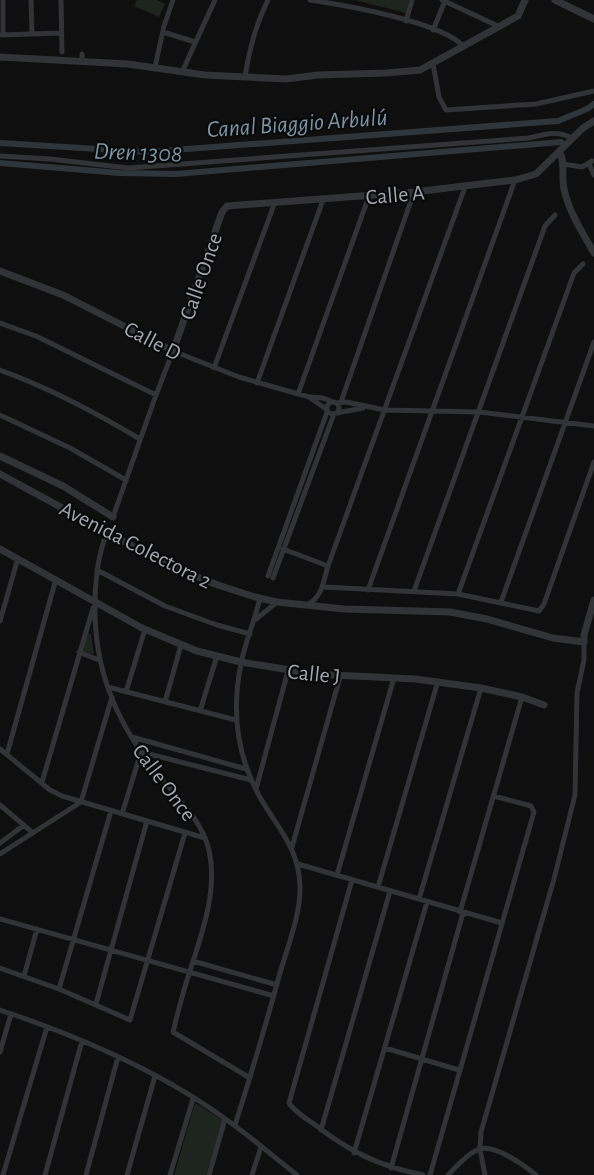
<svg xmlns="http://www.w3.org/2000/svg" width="594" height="1175" font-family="'Alegreya Sans',sans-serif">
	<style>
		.green { fill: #1e241e }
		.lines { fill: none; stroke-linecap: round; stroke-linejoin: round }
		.canal { stroke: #2e363b; stroke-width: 6 }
		.minor { stroke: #323336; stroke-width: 5 }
		.tertiary { stroke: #323336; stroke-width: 7 }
		.labels { text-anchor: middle; stroke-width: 4.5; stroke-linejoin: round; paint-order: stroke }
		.street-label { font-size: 22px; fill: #a2a7af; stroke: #0a0a0b }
		.water-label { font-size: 24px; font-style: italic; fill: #7c96a7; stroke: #0a0a0b }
	</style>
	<rect width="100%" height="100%" fill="#0f0f10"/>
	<path class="green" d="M 137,0 L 157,0 L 165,4 L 159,17 L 134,6 Z
		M 355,0 L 409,0 L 406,13 Z
		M 88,633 L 91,634 L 94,653 L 92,654 L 83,651 Z
		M 195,1103 L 223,1120 L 206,1175 L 174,1175 Z"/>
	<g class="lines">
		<path class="canal" d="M 0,143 L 147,152 L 558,121 L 587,109 L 594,104
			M 0,163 L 120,173 L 176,174 L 561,142"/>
		<path class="minor" d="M 3,0 L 3,35
			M 31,0 L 32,34
			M 61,0 L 62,52
			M 310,0 C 344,5 443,22 464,47
			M 442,0 L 498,26
			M 406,21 L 412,0
			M 433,30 L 445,1
			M 163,32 L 195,42
			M 0,35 L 61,33
			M 82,61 L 82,54
			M 433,64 L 439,97 L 446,110 L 536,104 L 594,91
			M 155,67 L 164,26 L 173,0
			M 182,72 L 215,0
			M 245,77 C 249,50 256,24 268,0
			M 0,156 L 50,159 L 128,168 L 529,138 C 545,134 557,130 572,138
			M 563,164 L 582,167 L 592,161
			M 589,164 L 594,175
			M 0,323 L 36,336 L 156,395
			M 214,368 L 275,202
			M 0,370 C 50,388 95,412 140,439
			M 257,383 L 323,200
			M 298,394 L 369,196
			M 311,397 L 323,398 L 331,401
			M327 408a6 6 0 1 1 12 0a6 6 0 1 1-12 0Z
			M 341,402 L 414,192
			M 337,403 L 346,402 L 385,410 L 479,412 L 594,426
			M 337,413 L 363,408
			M 0,415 L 70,448 L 126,480
			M 113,517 L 156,395 L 173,351 L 239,377 L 309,397 L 326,409
			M 107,532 C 98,556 96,574 95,599 C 93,665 114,720 156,772 C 175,796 201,818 209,850 C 218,890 202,933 190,971 C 183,991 178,1012 173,1032 L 250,1078
			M 283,549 L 328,566
			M 97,570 L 165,606 L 217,625 L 250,634
			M 268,576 L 327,412
			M 273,578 L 334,414
			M 324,587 L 458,594 L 539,611 L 544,604 L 594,462
			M 368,590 L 515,180
			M 414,591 L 545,226 L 555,215
			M 458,594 L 574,273 L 583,264
			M 501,602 L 594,342
			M 307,605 C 323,596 323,582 328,566 L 465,187
			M 255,620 L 277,602
			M 0,621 L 18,558
			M 79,652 L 99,660
			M 108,687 L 236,720
			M 126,692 L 145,629
			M 165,702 L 181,645
			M 200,711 L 217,656
			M 132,737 L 246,769
			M 0,749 L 50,790 L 62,796 L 205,838
			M 7,754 L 56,579
			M 42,782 L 93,608
			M 256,789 L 288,671
			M 0,805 L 33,833
			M 122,814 L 141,752 L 251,780
			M 0,843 L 24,825
			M 292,847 L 340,677
			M 0,854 L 81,802 L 112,697
			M 298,864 L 502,923
			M 337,875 L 394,678
			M 352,880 L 289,1103 C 295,1112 305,1118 314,1124 C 350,1152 379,1166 423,1175
			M 378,887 L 438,681
			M 419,899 L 481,688
			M 460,912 L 522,697
			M 0,919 L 274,996
			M 193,961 L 277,985
			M 0,968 L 59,989 L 130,1020 L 185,833
			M 24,976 L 37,929
			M 59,989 L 111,811
			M 96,1004 L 147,821
			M 0,1010 C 81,1037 167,1074 235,1126 C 256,1141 276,1159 297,1175
			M 385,1048 L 459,1070
			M 0,1052 L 11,1014
			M 235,1125 C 251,1075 266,1024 280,973 C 288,945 301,914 300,885 C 298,847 279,830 261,799 C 237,757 231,712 241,664 C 245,642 255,620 260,598
			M 321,1130 L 390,891
			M 354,1153 L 427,902
			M 391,1168 L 463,913
			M 3,1175 L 47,1027
			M 45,1175 L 82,1041
			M 86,1175 L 118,1057
			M 127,1175 L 155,1076
			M 170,1175 L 193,1099
			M 209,1175 L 225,1119
			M 252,1175 L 261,1147
			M 430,1175 L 534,812 L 531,806 L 494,796
			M 448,1175 C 456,1167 466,1155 477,1150 C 492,1142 524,1165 536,1175
			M 485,1175 L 480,1149 L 481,1132 L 554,879 L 575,795 L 577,693 L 584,660 L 584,642"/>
		<path class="tertiary" d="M 555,0 L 594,19
			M 0,57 L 128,64 L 205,75 L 286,79 L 318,75 L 386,73 L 420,70 L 518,16 L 525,0
			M 559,152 C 566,161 561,177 564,189 C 569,212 582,232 594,253
			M 0,271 L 63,295 L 173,351 L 222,212 L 227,206 L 414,192 L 515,180 L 536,174 L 583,128 L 594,121
			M 0,456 L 63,486 L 113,517
			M 0,474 L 167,565 L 218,585 L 255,597 L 277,602 L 344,609 L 450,612 L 487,619 L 553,638 L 584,642 L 584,635 L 594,600
			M 0,549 L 142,628 L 197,651 L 241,662 L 314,674 L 415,679 L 481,688 L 522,697 L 544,705"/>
	</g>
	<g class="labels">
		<g class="street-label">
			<text transform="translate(395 194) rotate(-5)" y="8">Calle A</text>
			<text transform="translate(200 276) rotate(-71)" y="8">Calle Once</text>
			<text transform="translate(153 340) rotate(27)" y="8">Calle D</text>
			<text transform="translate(136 544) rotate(27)" y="8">Avenida Colectora 2</text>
			<text transform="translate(314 673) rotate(6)" y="8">Calle J</text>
			<text transform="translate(165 782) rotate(53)" y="8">Calle Once</text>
		</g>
		<g class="water-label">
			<text transform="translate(297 123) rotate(-4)" y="8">Canal Biaggio Arbulú</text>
			<text transform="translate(138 152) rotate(2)" y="8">Dren 1308</text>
		</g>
	</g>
</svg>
